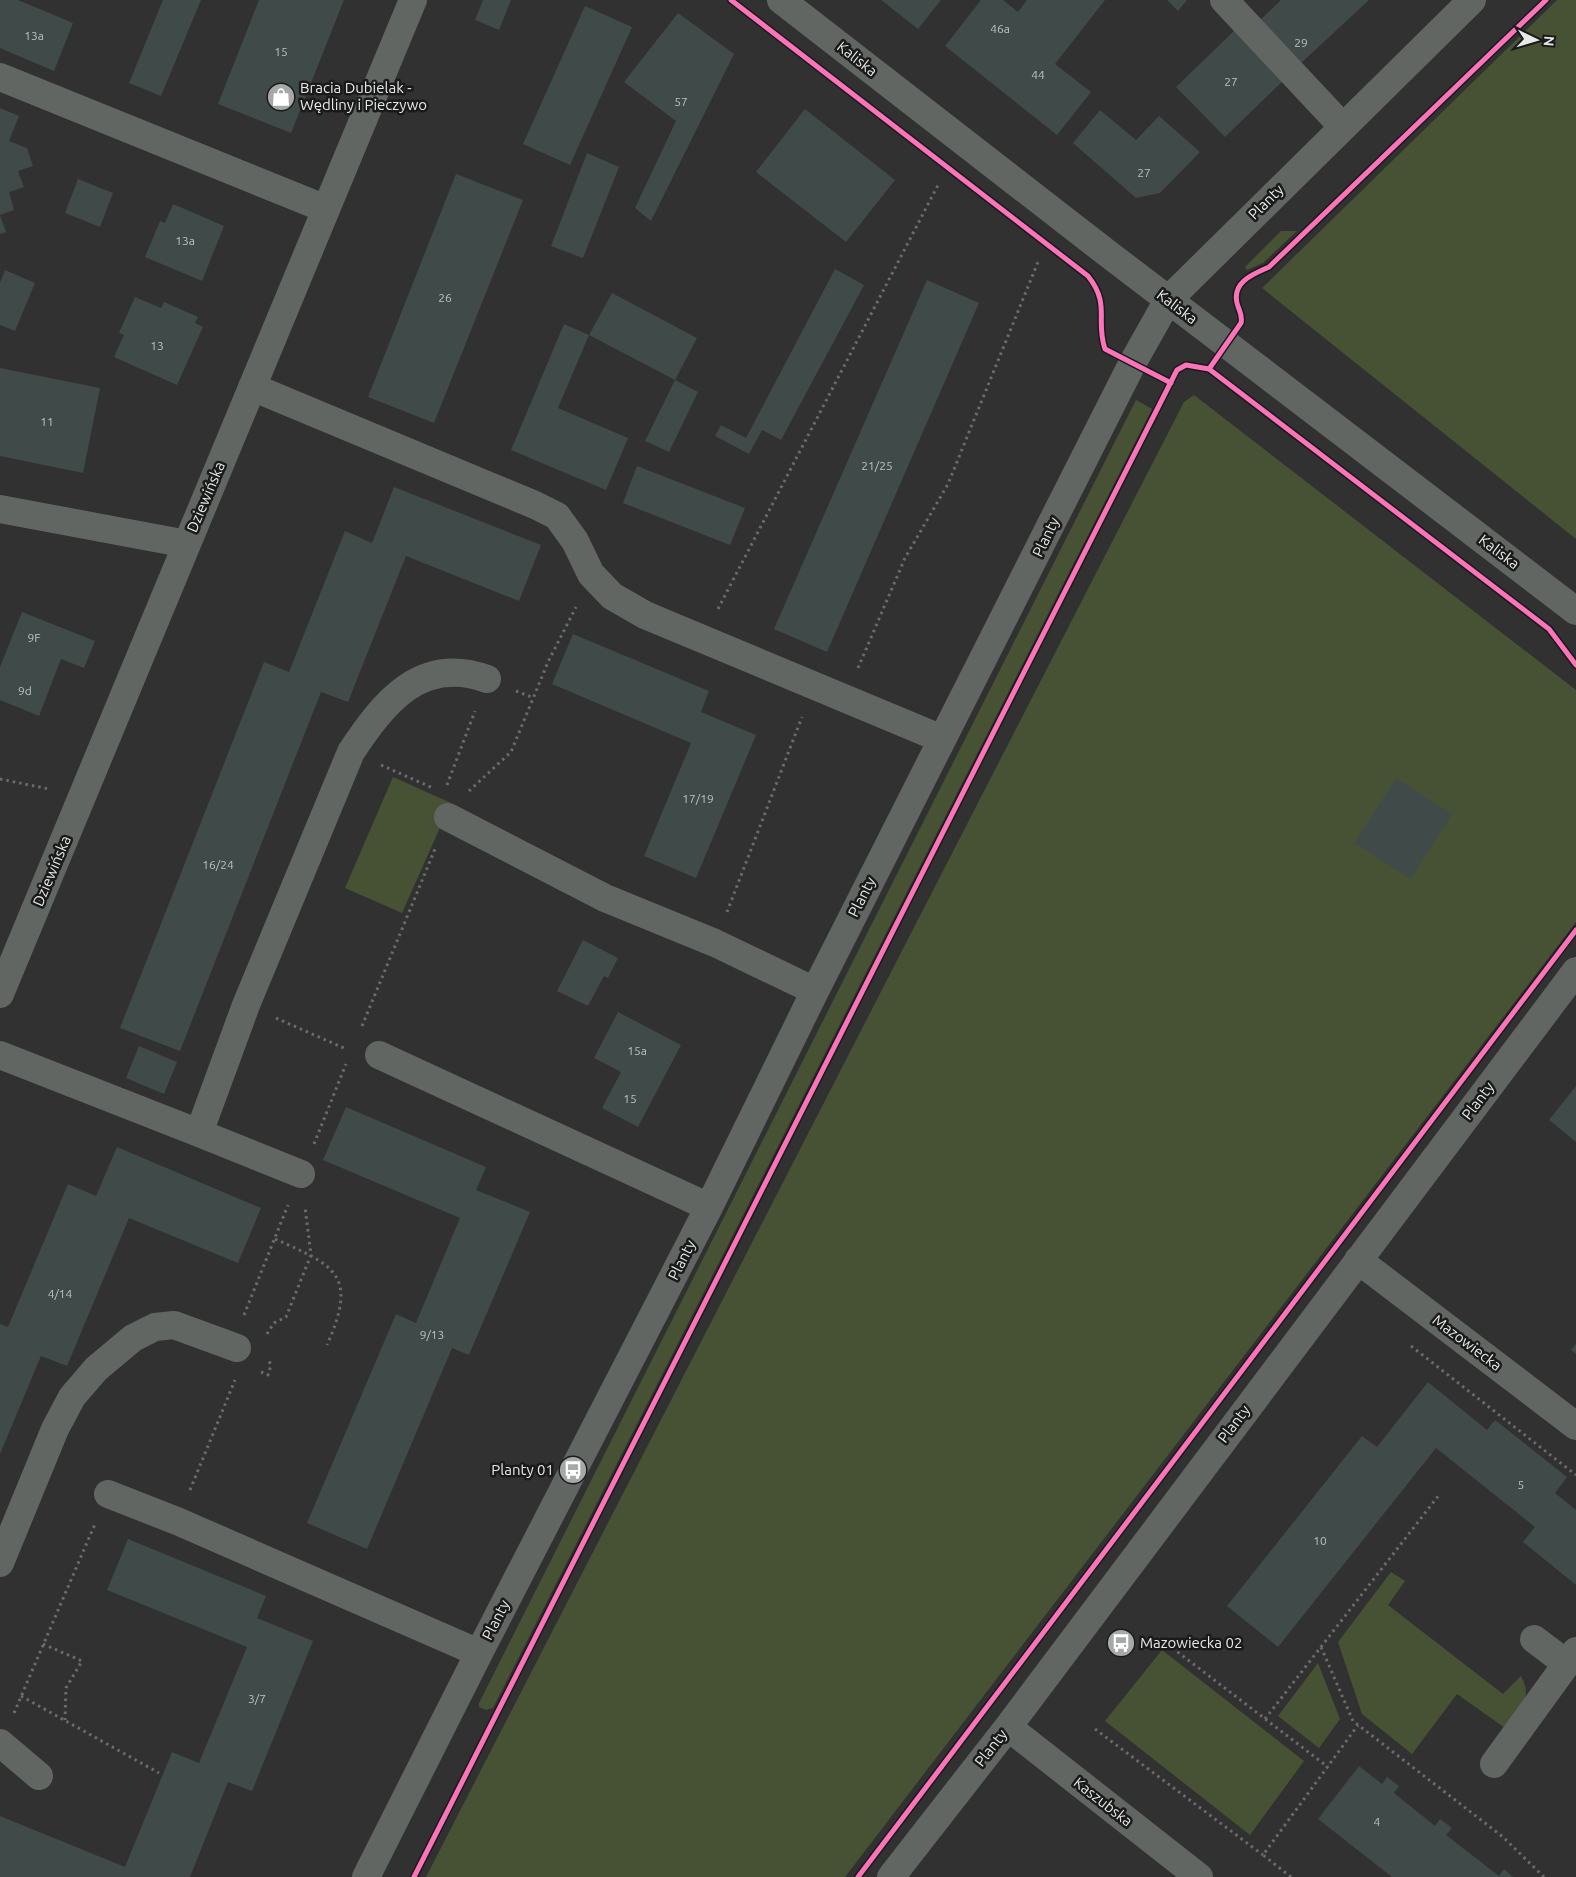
<svg xmlns="http://www.w3.org/2000/svg" width="1576" height="1877" font-family="Ubuntu,sans-serif">
	<style>
		.green { fill: #475234 }
		.building { fill: #404a49 }
		.lines { fill: none; stroke-linecap: round; stroke-linejoin: round }
		.path { stroke: #696c6a; stroke-width: 3; stroke-dasharray: 2.5 4; stroke-linecap: butt }
		.minor { stroke: #626662; stroke-width: 28 }
		.cycleway-casing { stroke: #191a19; stroke-width: 8 }
		.cycleway { stroke: #fb73b8; stroke-width: 5 }
		.labels { text-anchor: middle; stroke-width: 5; stroke-linejoin: round; paint-order: stroke }
		.number-label { font-size: 12px; fill: #bdc1c0 }
		.street-label { font-size: 15px; fill: #e7e9e8; stroke: #191a19 }
		.poi-label { font-size: 15px; fill: #e7e9e8; stroke: #191a19; text-anchor: start }
	</style>
	<rect width="100%" height="100%" fill="#313131"/>
	<path class="green" d="M 1557,0 L 1576,0 L 1576,539 L 1262,288 Z
		M 1281,231 L 1297,231 L 1263,263 L 1247,270 L 1245,267 Z
		M 1194,395 L 1576,690 L 1576,922 L 845,1877 L 426,1877 L 1184,402 Z
		M 1136,400 L 1152,409 L 493,1708 L 486,1710 L 479,1707 L 479,1703 Z
		M 393,777 L 451,803 L 402,913 L 345,888 Z
		M 1391,1572 L 1405,1581 L 1388,1605 L 1503,1694 L 1521,1676 C 1534,1699 1519,1709 1505,1728 L 1457,1694 L 1412,1754 L 1362,1714 L 1338,1642 Z
		M 1162,1650 L 1304,1761 L 1250,1835 L 1105,1721 Z
		M 1318,1663 L 1340,1719 L 1319,1748 L 1278,1716 Z"/>
	<path class="building" d="M 0,0 L 18,0 L 73,23 L 54,71 L 0,48 Z
		M 163,0 L 201,0 L 161,96 L 129,83 Z
		M 259,0 L 344,0 L 291,133 L 218,104 Z
		M 483,0 L 511,0 L 499,30 L 475,20 Z
		M 881,0 L 941,0 L 918,29 Z
		M 981,0 L 1003,0 L 1018,12 L 1027,0 L 1105,0 L 1055,64 L 1091,92 L 1057,135 L 945,46 Z
		M 1167,0 L 1187,0 L 1178,11 Z
		M 1281,0 L 1369,0 L 1299,65 L 1259,21 Z
		M 585,6 L 632,27 L 570,165 L 523,144 Z
		M 678,13 L 734,54 L 651,221 L 635,208 L 676,121 L 624,82 Z
		M 1237,28 L 1286,78 L 1225,137 L 1176,87 Z
		M 0,108 L 19,116 L 9,141 L 27,148 L 33,166 L 18,171 L 24,187 L 9,192 L 14,210 L 0,215 Z
		M 805,109 L 895,180 L 846,242 L 756,172 Z
		M 1100,110 L 1136,140 L 1159,116 L 1200,152 L 1160,193 L 1136,198 L 1073,143 Z
		M 587,153 L 619,167 L 583,258 L 551,246 Z
		M 456,174 L 523,200 L 434,423 L 368,397 Z
		M 78,179 L 113,193 L 100,227 L 65,213 Z
		M 173,204 L 224,226 L 202,281 L 145,257 L 160,221 L 165,223 Z
		M 0,215 L 6,232 L 0,234 Z
		M 835,269 L 864,285 L 781,440 L 762,430 L 749,454 L 715,436 L 721,425 L 746,438 Z
		M 5,270 L 35,283 L 15,331 L 0,325 L 0,283 Z
		M 927,280 L 979,303 L 827,652 L 774,629 Z
		M 612,293 L 697,338 L 675,380 L 589,335 L 558,408 L 628,438 L 606,490 L 511,450 L 564,324 L 589,335 Z
		M 135,297 L 161,308 L 164,302 L 198,317 L 195,323 L 203,327 L 177,385 L 114,357 L 124,335 L 119,333 Z
		M 0,368 L 100,388 L 83,473 L 0,456 Z
		M 675,380 L 698,392 L 669,452 L 645,441 Z
		M 637,466 L 745,508 L 730,545 L 623,503 Z
		M 394,487 L 541,545 L 519,601 L 406,556 L 348,702 L 321,692 L 180,1051 L 120,1028 L 264,662 L 289,672 L 345,531 L 372,543 Z
		M 22,612 L 95,641 L 84,668 L 61,659 L 39,716 L 0,700 L 0,667 Z
		M 573,634 L 709,691 L 701,712 L 756,735 L 696,878 L 644,856 L 691,743 L 552,684 Z
		M 1396,778 L 1452,814 L 1411,879 L 1354,843 Z
		M 583,940 L 618,958 L 608,978 L 604,976 L 588,1006 L 557,991 Z
		M 618,1012 L 681,1045 L 638,1127 L 602,1108 L 621,1072 L 594,1058 Z
		M 139,1046 L 177,1062 L 164,1094 L 126,1078 Z
		M 1576,1086 L 1576,1142 L 1549,1120 Z
		M 346,1107 L 486,1167 L 476,1190 L 530,1212 L 469,1355 L 452,1348 L 367,1549 L 307,1523 L 396,1314 L 416,1323 L 460,1218 L 323,1160 Z
		M 117,1147 L 261,1208 L 238,1263 L 129,1218 L 67,1366 L 41,1356 L 0,1454 L 0,1324 L 8,1327 L 68,1184 L 96,1196 Z
		M 1576,1344 L 1576,1354 L 1571,1350 Z
		M 1428,1382 L 1487,1430 L 1495,1420 L 1567,1477 L 1555,1493 L 1576,1510 L 1576,1585 L 1523,1542 L 1535,1527 L 1436,1448 L 1278,1647 L 1227,1606 L 1362,1436 L 1377,1447 Z
		M 128,1539 L 266,1596 L 257,1618 L 313,1641 L 252,1791 L 228,1782 L 190,1877 L 0,1877 L 0,1816 L 125,1867 L 172,1752 L 199,1763 L 247,1647 L 107,1590 Z
		M 1359,1766 L 1382,1784 L 1387,1777 L 1399,1786 L 1394,1793 L 1435,1826 L 1440,1819 L 1452,1828 L 1446,1835 L 1499,1876 L 1504,1869 L 1513,1877 L 1392,1877 L 1318,1819 Z"/>
	<g class="lines">
		<path class="path" d="M 718,609 L 938,185
			M 858,668 L 905,558 L 948,484 L 1038,262
			M 516,691 L 534,698
			M 381,765 L 433,788
			M 0,779 L 49,789
			M 447,785 L 475,711
			M 469,791 L 511,752 L 548,662 L 576,607
			M 727,912 L 802,717
			M 276,1018 L 346,1049
			M 362,1026 L 435,849
			M 314,1144 L 346,1064
			M 275,1239 C 336,1266 358,1275 327,1345
			M 244,1315 L 288,1205
			M 267,1334 L 274,1323 L 286,1317 L 311,1255 L 305,1207
			M 1411,1346 L 1576,1475
			M 261,1372 L 268,1375 L 271,1365 L 269,1361
			M 190,1490 L 235,1380
			M 1162,1640 L 1328,1767
			M 43,1644 L 82,1661 L 66,1688 L 65,1720
			M 1321,1647 L 1353,1721 L 1503,1837 L 1544,1877
			M 21,1696 L 159,1773
			M 14,1713 L 95,1524
			M 1265,1719 L 1439,1495
			M 1095,1729 L 1263,1855
			M 1291,1877 L 1263,1855 L 1358,1725"/>
		<path class="minor" d="M 781,0 L 1107,253 L 1576,611
			M 1224,0 L 1342,126
			M 0,77 L 326,209
			M 252,387 L 535,505 L 557,516 L 575,541 L 591,574 L 612,596 L 645,615 L 942,739
			M 0,509 L 187,544
			M 448,817 L 605,898 L 715,943 L 815,991
			M 0,994 L 413,0
			M 0,1055 L 199,1133 L 246,1005 L 351,752 C 384,702 421,655 487,679
			M 379,1055 L 709,1207
			M 199,1133 L 301,1174
			M 1358,1260 L 1576,1426
			M 108,1494 L 177,1521 L 479,1653
			M 0,1563 L 55,1429 L 72,1397 L 96,1369 L 133,1338 L 155,1327 L 174,1325 L 237,1348
			M 1534,1639 L 1567,1664
			M 1008,1727 L 1199,1877
			M 0,1743 L 39,1776
			M 1494,1764 L 1576,1651
			M 366,1877 L 479,1653 L 709,1207 L 815,991 L 1132,364 L 1168,300 L 1472,0
			M 891,1877 L 1008,1727 L 1576,971"/>
		<defs>
			<path id="cycleway" d="M 731,0 L 1088,276 C 1111,305 1095,320 1105,349 L 1171,383
				M 1209,369 L 1241,323 C 1243,315 1239,311 1237,303 C 1232,282 1253,274 1269,267 L 1546,0
				M 414,1877 L 1177,370 L 1186,365 L 1209,369 L 1549,629 L 1576,665
				M 858,1877 L 1576,930"/>
		</defs>
		<use href="#cycleway" class="cycleway-casing"/>
		<use href="#cycleway" class="cycleway"/>
	</g>
	<defs>
		<symbol id="shop-disc" viewBox="-11 -11 22 22"><circle r="9.5" fill="#a7a9a8" stroke="#191a19"/><path d="M-5-2.5h2.3a2.7 3.5 0 0 1 5.4 0H5L5.5 6h-11ZM-1.5-2.5h3a1.5 2.3 0 0 0-3 0Z" fill="#fff"/></symbol>
		<symbol id="bus-disc" viewBox="-11 -11 22 22"><circle r="9.5" fill="#a7a9a8" stroke="#191a19"/><path d="M-5-6H5V4H4V6H2V4H-2V6H-4V4H-5ZM-3.5-4V0h7V-4ZM-3.5 1.2v1.5H-2V1.2ZM2 1.2v1.5H3.5V1.2Z" fill="#fff"/></symbol>
	</defs>
	<g fill-rule="evenodd">
		<use href="#shop-disc" x="265" y="81" width="32" height="32"/>
		<use href="#bus-disc" x="557" y="1454" width="32" height="32"/>
		<use href="#bus-disc" x="1105" y="1627" width="32" height="32"/>
	</g>
	<g class="labels">
		<g class="number-label">
			<text x="1000" y="33">46a</text>
			<text x="34" y="40">13a</text>
			<text x="1301" y="47">29</text>
			<text x="281" y="56">15</text>
			<text x="1038" y="79">44</text>
			<text x="1231" y="86">27</text>
			<text x="681" y="106">57</text>
			<text x="1144" y="177">27</text>
			<text x="185" y="245">13a</text>
			<text x="445" y="302">26</text>
			<text x="157" y="350">13</text>
			<text x="47" y="426">11</text>
			<text x="877" y="470">21/25</text>
			<text x="34" y="642">9F</text>
			<text x="25" y="695">9d</text>
			<text x="698" y="803">17/19</text>
			<text x="218" y="869">16/24</text>
			<text x="637" y="1055">15a</text>
			<text x="630" y="1103">15</text>
			<text x="60" y="1298">4/14</text>
			<text x="432" y="1339">9/13</text>
			<text x="1521" y="1489">5</text>
			<text x="1320" y="1545">10</text>
			<text x="257" y="1703">3/7</text>
			<text x="1377" y="1826">4</text>
		</g>
		<g class="street-label">
			<text transform="translate(857 59) rotate(38)" y="5">Kaliska</text>
			<text transform="translate(1266 202) rotate(-45)" y="5">Planty</text>
			<text transform="translate(1177 307) rotate(37)" y="5">Kaliska</text>
			<text transform="translate(206 497) rotate(-67)" y="5">Dziewińska</text>
			<text transform="translate(1046 537) rotate(-64)" y="5">Planty</text>
			<text transform="translate(1499 552) rotate(37)" y="5">Kaliska</text>
			<text transform="translate(52 871) rotate(-67)" y="5">Dziewińska</text>
			<text transform="translate(862 897) rotate(-63)" y="5">Planty</text>
			<text transform="translate(1478 1101) rotate(-53)" y="5">Planty</text>
			<text transform="translate(682 1260) rotate(-63)" y="5">Planty</text>
			<text transform="translate(1467 1343) rotate(37)" y="5">Mazowiecka</text>
			<text transform="translate(1234 1424) rotate(-53)" y="5">Planty</text>
			<text transform="translate(496 1620) rotate(-63)" y="5">Planty</text>
			<text transform="translate(991 1748) rotate(-52)" y="5">Planty</text>
			<text transform="translate(1103 1802) rotate(38)" y="5">Kaszubska</text>
		</g>
		<g class="poi-label">
			<text x="300" y="93">Bracia Dubielak -<tspan x="300" dy="17">Wędliny i Pieczywo</tspan></text>
			<text x="554" y="1475" text-anchor="end">Planty 01</text>
			<text x="1140" y="1648">Mazowiecka 02</text>
		</g>
	</g>
	<g transform="translate(1536 40) rotate(95)" stroke="#191a19" stroke-width="4" paint-order="stroke">
	<path d="M0-4L9 19L0 12L-9 19Z" fill="#e7e9e8"/>
	<text y="-8" font-size="14" font-weight="bold" text-anchor="middle" fill="#e7e9e8">N</text>
	</g>
</svg>
